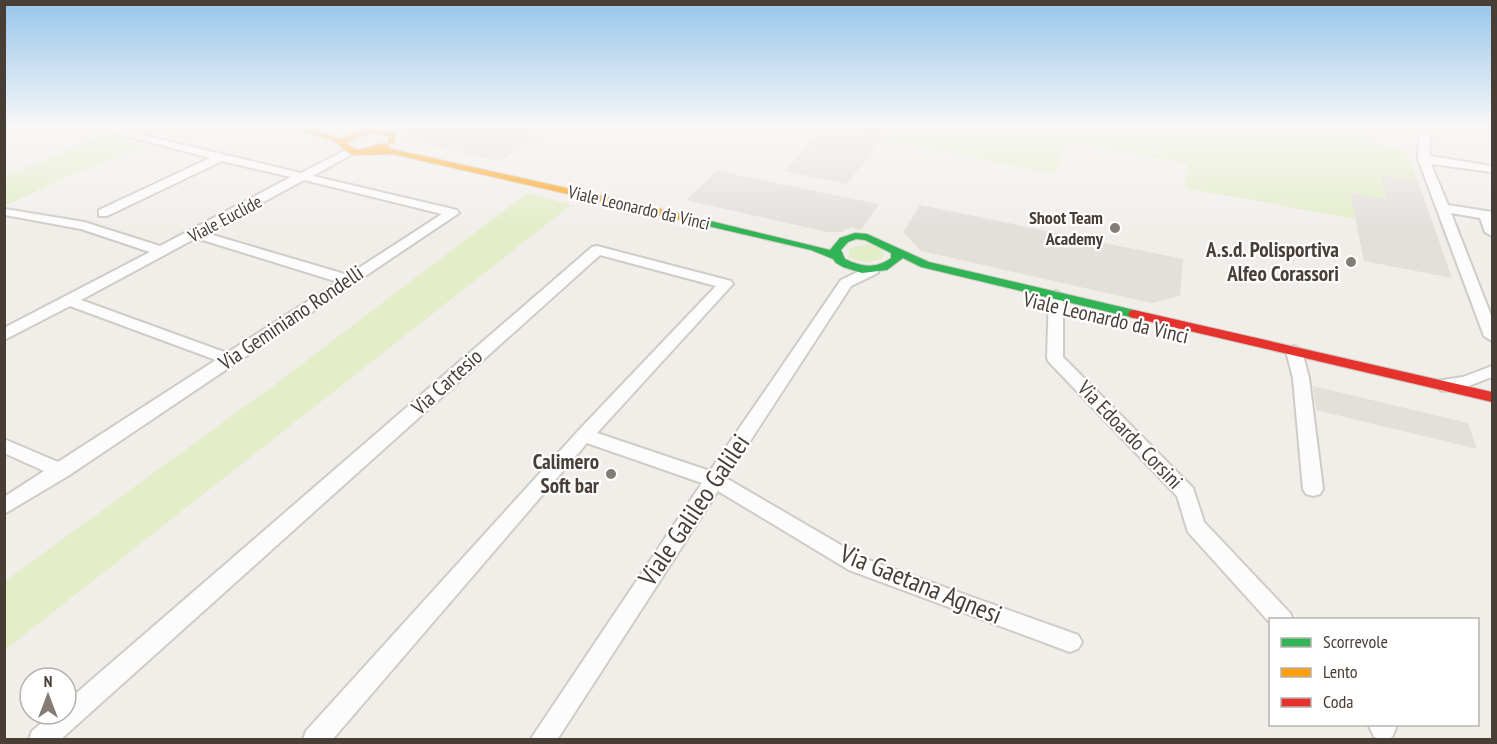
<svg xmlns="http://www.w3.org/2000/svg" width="1497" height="744" font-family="'PT Sans Narrow',sans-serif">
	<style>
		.green { fill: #e3edc8 }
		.parking { fill: #e3dfdb }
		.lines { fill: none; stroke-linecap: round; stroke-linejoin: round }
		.street-casing { stroke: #cfccc7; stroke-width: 4 }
		.fast-casing { stroke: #d2cbc2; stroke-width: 2 }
		.slow-casing { stroke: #d2cbc2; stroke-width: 2 }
		.jam-casing { stroke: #d2cbc2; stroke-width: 2 }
		.street { fill: #fdfcfc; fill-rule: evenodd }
		.fast { fill: #30b455; fill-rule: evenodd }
		.slow { fill: #ff9f0a; fill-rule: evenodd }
		.jam { fill: #e5322d; fill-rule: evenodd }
		.poi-dot { fill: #837c74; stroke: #fff; stroke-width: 2 }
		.labels { text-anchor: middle; stroke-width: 4.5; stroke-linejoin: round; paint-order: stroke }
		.far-street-label { font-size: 18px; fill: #483e35; stroke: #fff }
		.far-poi-label { font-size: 18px; font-weight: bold; fill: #483e35; stroke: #fff; text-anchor: end }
		.poi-label { font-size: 21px; font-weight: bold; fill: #483e35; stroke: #fff; text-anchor: end }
		.street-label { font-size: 21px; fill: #483e35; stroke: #fff }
		.near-street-label { font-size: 26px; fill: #483e35; stroke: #fff }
	</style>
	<rect width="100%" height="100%" fill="#f1eeea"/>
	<path class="green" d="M 900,126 L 1362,126 L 1367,143 L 1405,149 L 1418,181 L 1381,175 L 1388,199 L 1351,193 L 1356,219 L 1185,188 L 1189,164 L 1067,143 L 1054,174 L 888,141 Z
		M 103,134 L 149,146 L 70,175 L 5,206 L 5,177 Z
		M 527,193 L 571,205 L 5,650 L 5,581 L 273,386 Z
		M 865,244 L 878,247 L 884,253 L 883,258 L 866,263 L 849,257 L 849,249 Z"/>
	<path class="parking" d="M 411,126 L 510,126 L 538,132 L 541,135 L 502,160 L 493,160 L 405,140 L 402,131 Z
		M 865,126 L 892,126 L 847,184 L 784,171 L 822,130 L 856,136 Z
		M 717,171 L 879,204 L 861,230 L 851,227 L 841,232 L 827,232 L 686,200 Z
		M 1381,175 L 1418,181 L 1452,278 L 1364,261 L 1350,193 L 1387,199 Z
		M 920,205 L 1183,259 L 1180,296 L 1151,303 L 921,251 L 903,232 Z
		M 1313,386 L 1468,423 L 1477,449 L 1316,410 Z"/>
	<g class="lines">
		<defs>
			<path id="street" d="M 88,126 L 105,126 L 301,173 L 350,148 L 356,151 L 354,153 L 313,176 L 457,210 L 459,213 L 68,476 L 4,514 L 4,497 L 44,471 L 4,453 L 4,439 L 58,462 L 216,360 L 70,306 L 4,340 L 4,328 L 150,252 L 81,229 L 5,215 L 5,209 L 84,222 L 160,246 L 291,177 L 222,161 L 107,216 L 99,216 L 99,210 L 210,158 ZM 304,180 L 442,214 L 348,275 L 206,233 ZM 196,238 L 338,282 L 227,353 L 81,300 Z
				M 1429,126 L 1439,126 L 1429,138 L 1430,156 L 1492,166 L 1492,172 L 1431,164 L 1448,205 L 1492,212 L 1492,236 L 1485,232 L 1480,218 L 1451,213 L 1492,318 L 1492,341 L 1484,336 L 1418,159 L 1419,138 Z
				M 1462,126 L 1492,127 L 1492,133 Z
				M 597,246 L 731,281 L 733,284 L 597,433 L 710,471 L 841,280 L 868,267 L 878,267 L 878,273 L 851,286 L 726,478 L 863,558 L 1078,635 L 1082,642 L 1078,649 L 1070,652 L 849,570 L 718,491 L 557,740 L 530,740 L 702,483 L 587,443 L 332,740 L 303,740 L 306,731 L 578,431 L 716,286 L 600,255 L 60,740 L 29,740 L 32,731 L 52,714 L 66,714 L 66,702 L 592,247 Z
				M 1056,291 L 1063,295 L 1063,357 L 1193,488 L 1204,522 L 1290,613 L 1293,620 L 1270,620 L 1270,623 L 1188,532 L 1177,496 L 1049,362 L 1047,358 L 1049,295 Z
				M 1294,346 L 1302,351 L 1309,378 L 1323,489 L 1320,494 L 1313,496 L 1306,494 L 1303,489 L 1293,378 L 1286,351 Z
				M 1492,366 L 1492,377 L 1466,387 L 1442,391 L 1434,385 L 1436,381 L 1463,377 Z
				M 1368,724 L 1394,724 L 1396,728 L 1392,737 L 1385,740 L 1374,737 Z"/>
			<path id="fast" d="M 686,215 L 830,250 L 840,238 L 855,233 L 867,234 L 929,262 L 1134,310 L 1140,314 L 1134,318 L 921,267 L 903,258 L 887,270 L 862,273 L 843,267 L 836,263 L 833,259 L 811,250 L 682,220 L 682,216 ZM 856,239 L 865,240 L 891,253 L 891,258 C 876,269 861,267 845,259 L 841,250 L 848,242 Z"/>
			<path id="slow" d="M 287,126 L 300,126 L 341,139 L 365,129 L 379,129 L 395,133 L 395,143 L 389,143 L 388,136 C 372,131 359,134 346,144 L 358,150 L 385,143 L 390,146 L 387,148 L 686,215 L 691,218 L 686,221 L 393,154 L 358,155 L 350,154 L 334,141 Z"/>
			<path id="jam" d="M 1134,310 L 1492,392 L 1492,402 L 1130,317 L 1128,314 L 1130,311 Z"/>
		</defs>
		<use href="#street" class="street-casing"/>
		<use href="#fast" class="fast-casing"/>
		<use href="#slow" class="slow-casing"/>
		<use href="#jam" class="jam-casing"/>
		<use href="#street" class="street"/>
		<use href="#fast" class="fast"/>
		<use href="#slow" class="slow"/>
		<use href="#jam" class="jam"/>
	</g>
	<linearGradient id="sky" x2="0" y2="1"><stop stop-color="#95c6ec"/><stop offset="0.55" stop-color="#f9f7f6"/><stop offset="1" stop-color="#f9f7f6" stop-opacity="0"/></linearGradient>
	<rect width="1497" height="230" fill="url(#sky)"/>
	<g class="poi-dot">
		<circle cx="1115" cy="228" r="6"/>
		<circle cx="1351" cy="262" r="6"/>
		<circle cx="611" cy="474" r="6"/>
	</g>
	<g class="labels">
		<g class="far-street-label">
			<text transform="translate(639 208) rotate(13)" y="6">Viale Leonardo da Vinci</text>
			<text transform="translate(225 219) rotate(-28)" y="6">Viale Euclide</text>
		</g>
		<g class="far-poi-label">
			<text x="1103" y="224">Shoot Team<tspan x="1103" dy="21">Academy</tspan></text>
		</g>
		<g class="poi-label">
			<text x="1339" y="257">A.s.d. Polisportiva<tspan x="1339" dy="24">Alfeo Corassori</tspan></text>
			<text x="599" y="469">Calimero<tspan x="599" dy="24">Soft bar</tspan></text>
		</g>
		<g class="street-label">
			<text transform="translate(291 318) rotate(-34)" y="7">Via Geminiano Rondelli</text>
			<text transform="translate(1106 318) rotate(13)" y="7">Viale Leonardo da Vinci</text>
			<text transform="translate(447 382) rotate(-42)" y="7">Via Cartesio</text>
			<text transform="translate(1130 435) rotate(46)" y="7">Via Edoardo Corsini</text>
		</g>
		<g class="near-street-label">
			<text transform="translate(694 510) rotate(-56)" y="9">Viale Galileo Galilei</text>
			<text transform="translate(921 584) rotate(22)" y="9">Via Gaetana Agnesi</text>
		</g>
	</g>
	<rect width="1497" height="744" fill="none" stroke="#483e35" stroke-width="12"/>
	<rect x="1269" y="618" width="210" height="108" fill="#ffffff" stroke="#b6b2ae" stroke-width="1.5"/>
	<rect x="1281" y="638" width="30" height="9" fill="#30b455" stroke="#b6b2ae" stroke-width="1.5"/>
	<text x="1323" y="648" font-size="18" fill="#483e35">Scorrevole</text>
	<rect x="1281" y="668" width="30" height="9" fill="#ff9f0a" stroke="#b6b2ae" stroke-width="1.5"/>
	<text x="1323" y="678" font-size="18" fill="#483e35">Lento</text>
	<rect x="1281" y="698" width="30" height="9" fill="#e5322d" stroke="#b6b2ae" stroke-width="1.5"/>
	<text x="1323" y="708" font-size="18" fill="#483e35">Coda</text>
	<g transform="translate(48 696)"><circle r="28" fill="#ffffff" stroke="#b6b2ae" stroke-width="1.5"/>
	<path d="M0-4.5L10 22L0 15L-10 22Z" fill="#837c74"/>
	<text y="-9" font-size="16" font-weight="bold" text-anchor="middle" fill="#483e35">N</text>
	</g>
</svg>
